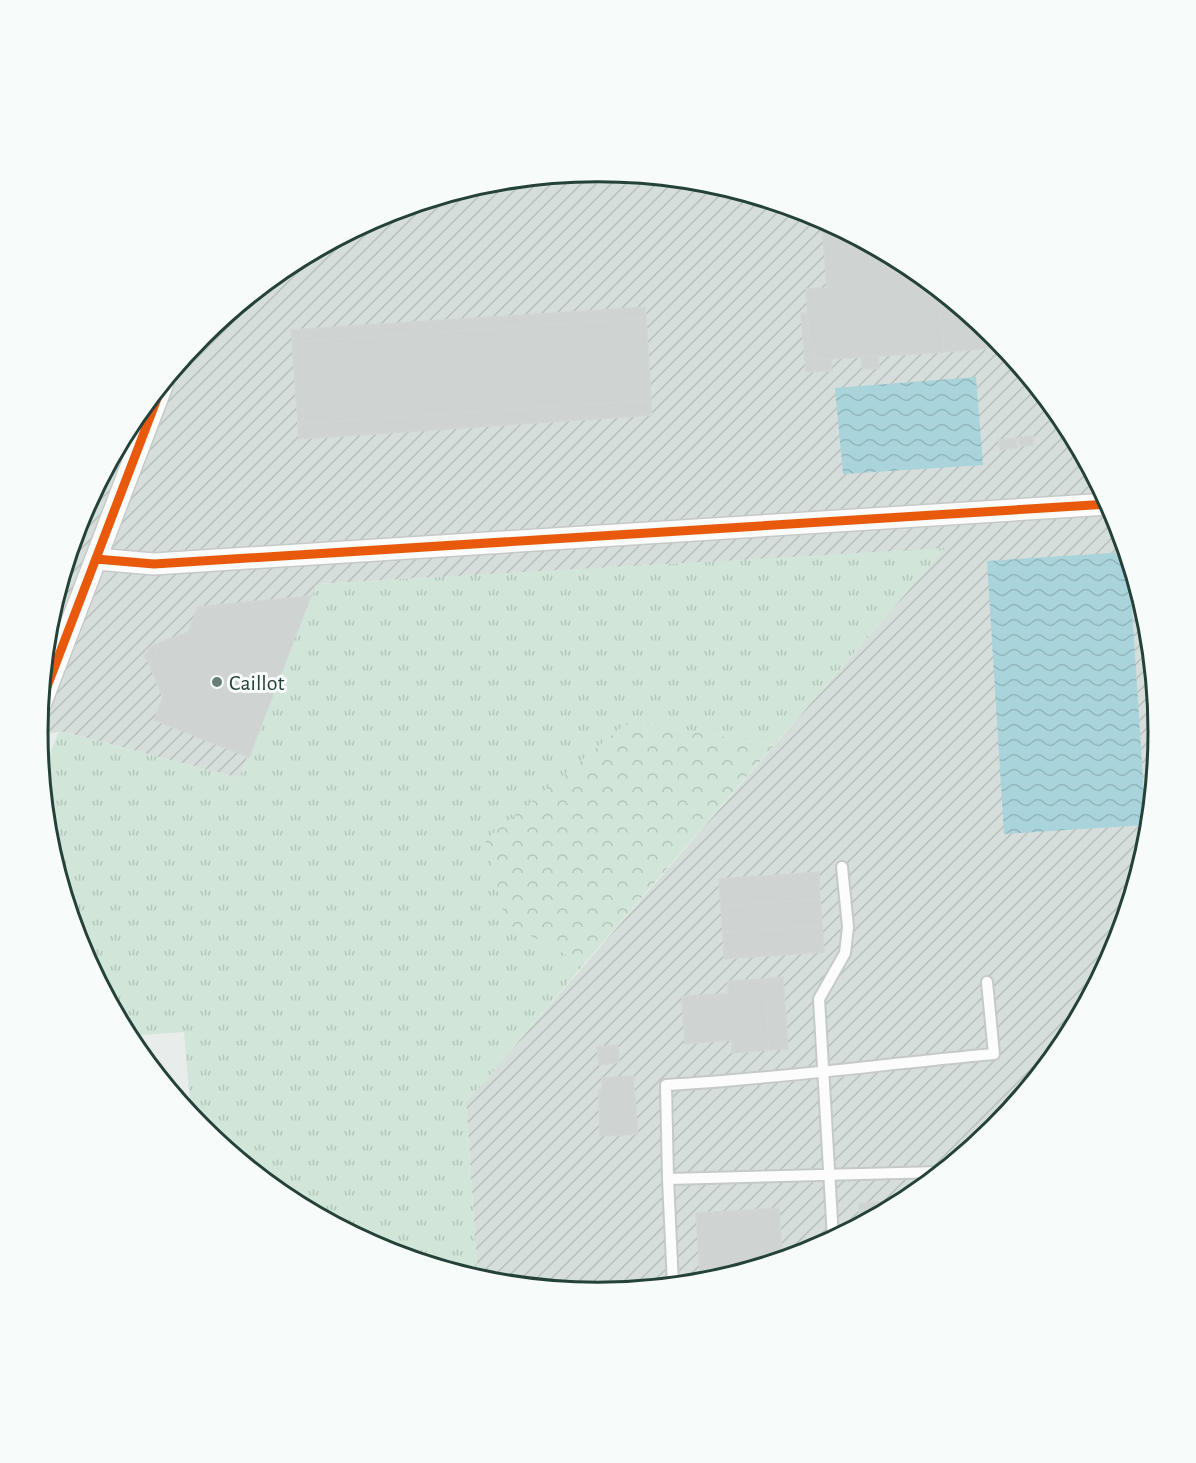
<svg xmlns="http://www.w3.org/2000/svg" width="1196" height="1463" font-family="'Alegreya Sans',sans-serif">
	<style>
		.industrial { fill: url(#industrial-furrows) }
		.grass { fill: url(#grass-tufts) }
		.forest { fill: url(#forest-crowns) }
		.water { fill: url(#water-waves) }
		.building { fill: #cfd4d2; stroke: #d1d6d4; stroke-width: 1.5 }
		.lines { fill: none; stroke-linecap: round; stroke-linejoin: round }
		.lane-casing { stroke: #c5cac8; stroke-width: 14 }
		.street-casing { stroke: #c5cac8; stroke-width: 24 }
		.lane { stroke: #fcfcfc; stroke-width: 10 }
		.street { stroke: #fcfcfc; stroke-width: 21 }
		.cycleway-casing { stroke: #f7fbf9; stroke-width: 13 }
		.cycleway { stroke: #e8590c; stroke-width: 9 }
		.poi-dot { fill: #697e78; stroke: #f7fbf9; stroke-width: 2 }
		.labels { text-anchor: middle; stroke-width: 6; stroke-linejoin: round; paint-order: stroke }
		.poi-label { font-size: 22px; fill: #24423a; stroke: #f7fbf9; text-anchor: start }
		.rim { fill: none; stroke: #24423a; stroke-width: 3 }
	</style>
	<defs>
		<pattern id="industrial-furrows" width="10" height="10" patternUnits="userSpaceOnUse" patternTransform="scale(1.5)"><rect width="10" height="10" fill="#d6dedb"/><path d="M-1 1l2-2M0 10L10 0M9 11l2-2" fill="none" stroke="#b8c0bd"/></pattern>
		<pattern id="grass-tufts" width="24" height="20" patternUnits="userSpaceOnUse" patternTransform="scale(1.5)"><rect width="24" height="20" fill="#d1e6d8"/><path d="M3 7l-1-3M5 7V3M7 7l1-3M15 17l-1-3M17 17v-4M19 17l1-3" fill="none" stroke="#b3c6ba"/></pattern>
		<pattern id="forest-crowns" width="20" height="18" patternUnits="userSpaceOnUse" patternTransform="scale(1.5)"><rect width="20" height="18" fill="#d1e6d8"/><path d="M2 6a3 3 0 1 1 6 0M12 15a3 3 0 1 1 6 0" fill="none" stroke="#b3c6ba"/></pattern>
		<pattern id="water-waves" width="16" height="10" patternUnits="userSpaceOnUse" patternTransform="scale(1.5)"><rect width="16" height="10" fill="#a9d4db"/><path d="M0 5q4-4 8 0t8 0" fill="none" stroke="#91b7bd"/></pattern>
	</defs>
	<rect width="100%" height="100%" fill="#e8edeb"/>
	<path class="industrial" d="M 598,171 L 708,182 L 813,214 L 910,266 L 995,335 L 1064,420 L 1116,517 L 1148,622 L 1158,732 L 1148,841 L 1116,946 L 1064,1043 L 994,1128 L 909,1198 L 812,1249 L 707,1281 L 598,1292 L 478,1278 L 466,1102 L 944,549 L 317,584 L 239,778 L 60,731 L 38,737 L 38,731 L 48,622 L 80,517 L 132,420 L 202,335 L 287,265 L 384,214 L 489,182 Z"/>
	<path class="grass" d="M 945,548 L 774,745 L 629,721 L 506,923 L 584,964 L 466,1103 L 478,1278 L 383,1249 L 286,1197 L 201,1128 L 191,1115 L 184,1032 L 128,1036 L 80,946 L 48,841 L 42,775 L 59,731 L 239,778 L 317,584 Z"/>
	<path class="forest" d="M 629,721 L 774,745 L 584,964 L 506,923 L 485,840 Z"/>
	<path class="water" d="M 976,377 L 983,465 L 843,474 L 835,388 Z
		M 1126,552 L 1129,562 L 1146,825 L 1004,834 L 987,561 Z"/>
	<path class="building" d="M 822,223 L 829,223 L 910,266 L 939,290 L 944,352 L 811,360 L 806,289 L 827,288 Z
		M 939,290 L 995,335 L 1004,347 L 944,352 Z
		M 645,307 L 646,318 L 292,342 L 291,330 Z
		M 801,313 L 807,313 L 811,360 L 831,359 L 832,371 L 806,372 Z
		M 646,318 L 651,400 L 298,424 L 292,342 Z
		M 878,356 L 879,368 L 862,369 L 861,357 Z
		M 651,400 L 652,415 L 299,439 L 298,424 Z
		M 1033,436 L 1033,445 L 1020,446 L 1019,437 Z
		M 1017,438 L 1017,448 L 1000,450 L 999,440 Z
		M 311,596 L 249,757 L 154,720 L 163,697 L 150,666 L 159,643 L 188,632 L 198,607 Z
		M 159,643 L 150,666 L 144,654 L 146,655 L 149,651 L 146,650 Z
		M 819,872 L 820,899 L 721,906 L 719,879 Z
		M 820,899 L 822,926 L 723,932 L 721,906 Z
		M 822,926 L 824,952 L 724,959 L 723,932 Z
		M 783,977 L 788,1049 L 769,1050 L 765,979 Z
		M 765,979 L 769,1050 L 732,1053 L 732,1040 L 685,1044 L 682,996 L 728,994 L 728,981 Z
		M 618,1045 L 619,1062 L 599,1065 L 597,1047 Z
		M 633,1076 L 638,1134 L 600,1136 L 599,1090 L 602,1090 L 602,1078 Z
		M 904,1200 L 860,1224 L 859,1203 Z
		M 779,1208 L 782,1259 L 707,1281 L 690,1283 L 690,1275 L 700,1274 L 696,1213 Z"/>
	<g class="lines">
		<defs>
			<path id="lane" d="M 509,180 L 620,173
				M 668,1179 L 666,1085 C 775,1079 884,1064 994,1054 L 987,982
				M 833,1238 L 819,999 L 845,953 L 848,927 L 842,867
				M 673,1285 L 668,1179 L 940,1172"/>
			<path id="street" d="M 96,559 L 154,564 L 1109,504
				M 40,705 L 163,383"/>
		</defs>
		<use href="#lane" class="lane-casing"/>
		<use href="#street" class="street-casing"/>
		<use href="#lane" class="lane"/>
		<use href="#street" class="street"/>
		<defs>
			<path id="cycleway" d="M 96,559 L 154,564 L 1109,504
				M 40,705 L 163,383"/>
		</defs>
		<use href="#cycleway" class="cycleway-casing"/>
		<use href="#cycleway" class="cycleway"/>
	</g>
	<circle class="poi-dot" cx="217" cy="682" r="6"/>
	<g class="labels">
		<g class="poi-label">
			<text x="229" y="690">Caillot</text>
		</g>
	</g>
	<path d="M0 0H1196V1463H0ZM48 732a550 550 0 1 1 1100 0a550 550 0 1 1-1100 0Z" fill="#f7fbf9" fill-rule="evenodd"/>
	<path class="rim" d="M48 732a550 550 0 1 1 1100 0a550 550 0 1 1-1100 0Z"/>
</svg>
